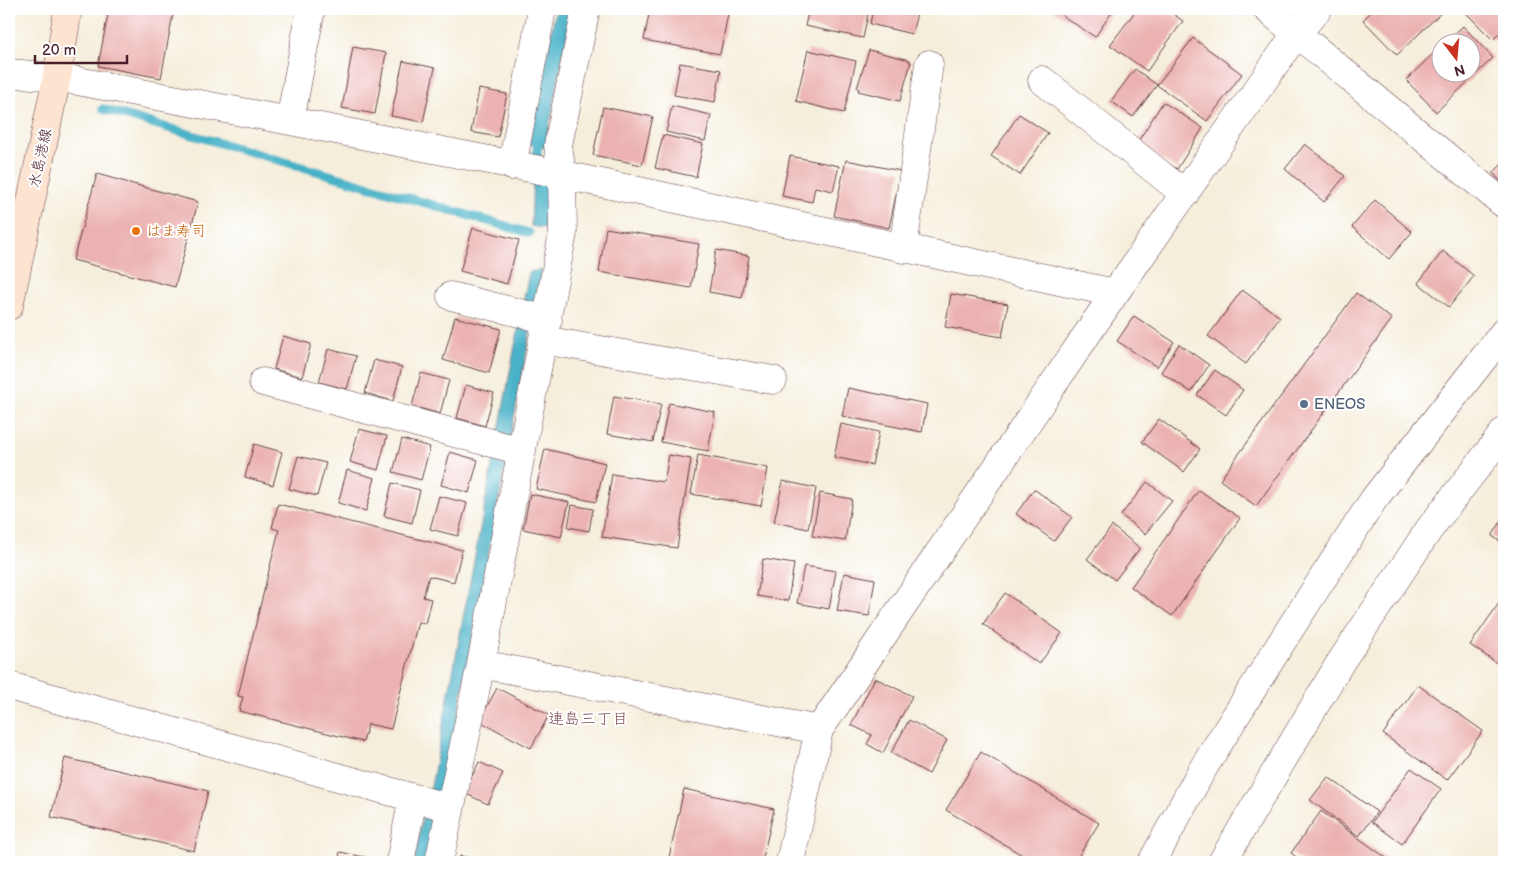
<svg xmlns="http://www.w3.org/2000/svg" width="1513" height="871" font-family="'Balsamiq Sans','Klee One',sans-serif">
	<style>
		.water { fill: #49b2c8; stroke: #4a687a }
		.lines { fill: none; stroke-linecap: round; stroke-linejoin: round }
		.stream { stroke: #49b2c8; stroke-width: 9 }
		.building { fill: #ebb2b1 }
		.minor-casing { stroke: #643e45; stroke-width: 29 }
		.tertiary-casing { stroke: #643e45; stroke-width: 29 }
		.secondary-casing { stroke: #643e45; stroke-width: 29 }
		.minor { stroke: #fff; stroke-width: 28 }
		.tertiary { stroke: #fff; stroke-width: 28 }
		.secondary { stroke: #fde4d1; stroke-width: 28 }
		.food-dot { fill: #e8710a; stroke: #fff; stroke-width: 2 }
		.service-dot { fill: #5c6f8a; stroke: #fff; stroke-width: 2 }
		.labels { text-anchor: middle; stroke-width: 4; stroke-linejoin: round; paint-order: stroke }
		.street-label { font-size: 15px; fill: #4a1f2b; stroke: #fff }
		.food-label { font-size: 15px; fill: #c56008; stroke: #fff; text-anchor: start }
		.service-label { font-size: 15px; fill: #4e5e75; stroke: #fff; text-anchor: start }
		.neighbourhood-label { font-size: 16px; fill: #82525a; stroke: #fff }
	</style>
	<rect width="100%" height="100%" fill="#fff"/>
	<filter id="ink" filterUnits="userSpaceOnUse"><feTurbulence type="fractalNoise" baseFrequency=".02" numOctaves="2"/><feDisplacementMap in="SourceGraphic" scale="10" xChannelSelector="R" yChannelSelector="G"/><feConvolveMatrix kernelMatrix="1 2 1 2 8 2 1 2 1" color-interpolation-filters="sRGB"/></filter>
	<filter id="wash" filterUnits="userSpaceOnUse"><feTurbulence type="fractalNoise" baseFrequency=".0096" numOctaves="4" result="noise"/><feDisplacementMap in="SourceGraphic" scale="20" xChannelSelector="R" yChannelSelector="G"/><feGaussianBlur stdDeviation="1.12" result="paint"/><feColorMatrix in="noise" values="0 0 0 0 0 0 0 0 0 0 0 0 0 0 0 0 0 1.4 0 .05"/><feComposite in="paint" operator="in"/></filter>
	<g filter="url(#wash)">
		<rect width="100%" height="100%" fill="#f5eedb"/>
		<path class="water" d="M 556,9 L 572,9 L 545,148 L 529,144 Z
			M 533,180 L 547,180 L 549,229 L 531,226 Z
			M 542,270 L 443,794 L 430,792 L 529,272 Z
			M 423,813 L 439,817 L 429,862 L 414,862 Z"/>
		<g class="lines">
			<path class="stream" d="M 103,109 L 529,233
				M 538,167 L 537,144 L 539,135"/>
		</g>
		<g id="blocks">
			<path class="building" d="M 109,9 L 174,9 L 161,78 L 98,66 Z
				M 650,9 L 729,9 L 720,54 L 644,40 Z
				M 809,9 L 869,9 L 863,38 L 805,26 Z
				M 873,9 L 918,9 L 912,34 L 870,24 Z
				M 1052,9 L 1114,9 L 1095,37 Z
				M 1137,9 L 1166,9 L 1183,21 L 1147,71 L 1110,45 Z
				M 1374,9 L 1445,9 L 1397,55 L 1363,20 Z
				M 1468,9 L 1504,9 L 1504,28 L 1493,40 L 1465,12 Z
				M 1463,26 L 1493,58 L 1436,112 L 1406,80 L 1440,47 L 1440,72 L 1470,72 L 1470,42 L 1446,42 Z
				M 1193,38 L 1242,74 L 1207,121 L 1157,85 L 1133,117 L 1111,101 L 1135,69 L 1157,85 Z
				M 353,47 L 386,53 L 375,114 L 342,108 Z
				M 808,50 L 856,61 L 844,113 L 796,101 Z
				M 869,50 L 910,60 L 909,62 L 911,62 L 900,101 L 858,91 L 859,89 L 857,88 Z
				M 403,61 L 435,68 L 423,122 L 391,116 Z
				M 680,63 L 721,70 L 715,102 L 674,95 Z
				M 479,89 L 507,94 L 498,137 L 471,132 Z
				M 1163,102 L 1203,128 L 1177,169 L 1137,143 Z
				M 672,106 L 711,115 L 705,141 L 666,132 Z
				M 603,107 L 653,117 L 642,165 L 593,155 Z
				M 1019,114 L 1048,133 L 1020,175 L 991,156 Z
				M 663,135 L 703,144 L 696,177 L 655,168 Z
				M 1305,144 L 1345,176 L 1324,202 L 1285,169 Z
				M 790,156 L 839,166 L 833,191 L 815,187 L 812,202 L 782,196 Z
				M 846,160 L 901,171 L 889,228 L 834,216 Z
				M 1504,162 L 1504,185 L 1493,173 Z
				M 97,174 L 198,202 L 175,287 L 73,260 Z
				M 1375,200 L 1412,232 L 1389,259 L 1352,227 Z
				M 473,228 L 519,240 L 507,284 L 460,271 Z
				M 606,228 L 699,244 L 691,288 L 599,272 Z
				M 716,250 L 749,256 L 742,298 L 709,292 Z
				M 1443,251 L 1474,276 L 1449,307 L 1418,283 Z
				M 1242,290 L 1280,317 L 1246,364 L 1208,336 Z
				M 1356,293 L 1392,319 L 1256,506 L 1220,480 Z
				M 951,294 L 1008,304 L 1002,337 L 945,327 Z
				M 1134,316 L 1174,342 L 1157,367 L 1117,341 Z
				M 455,317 L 501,329 L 489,373 L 443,360 Z
				M 283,336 L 311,344 L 302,377 L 274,369 Z
				M 1179,344 L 1209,365 L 1191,392 L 1161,372 Z
				M 328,349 L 356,356 L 347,389 L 319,382 Z
				M 374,360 L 402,367 L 393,401 L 365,393 Z
				M 1215,370 L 1243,390 L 1226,415 L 1197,395 Z
				M 421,373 L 449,380 L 440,414 L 412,406 Z
				M 466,385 L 494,393 L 485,426 L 457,418 Z
				M 848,388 L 927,404 L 922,432 L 842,416 Z
				M 614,396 L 661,404 L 653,442 L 607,434 Z
				M 669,403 L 715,412 L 708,451 L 661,442 Z
				M 1159,419 L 1200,449 L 1184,472 L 1142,442 Z
				M 841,424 L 879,432 L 872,465 L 834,457 Z
				M 359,429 L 387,436 L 378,470 L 350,462 Z
				M 402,439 L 430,447 L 421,480 L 393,472 Z
				M 254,444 L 282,452 L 273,485 L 245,477 Z
				M 545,449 L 605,463 L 596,502 L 536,489 Z
				M 450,452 L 478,460 L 469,493 L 441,485 Z
				M 669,455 L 691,459 L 677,548 L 602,537 L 612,474 L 664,482 Z
				M 698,455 L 768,468 L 761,506 L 691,494 Z
				M 298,456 L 326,463 L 317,496 L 289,489 Z
				M 347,470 L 375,478 L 366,511 L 338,503 Z
				M 783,481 L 816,488 L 808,529 L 774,522 Z
				M 1147,482 L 1172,501 L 1145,534 L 1121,515 Z
				M 392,483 L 420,490 L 412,523 L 384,516 Z
				M 1034,489 L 1072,517 L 1054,541 L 1016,514 Z
				M 1199,490 L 1240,518 L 1172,616 L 1131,587 Z
				M 820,493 L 852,499 L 845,541 L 812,536 Z
				M 530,494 L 569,502 L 561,537 L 523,529 Z
				M 439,496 L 467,503 L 458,536 L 430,529 Z
				M 278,504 L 462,550 L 454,582 L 429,576 L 423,597 L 431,599 L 425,624 L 418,622 L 391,729 L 368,724 L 363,742 L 239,711 L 243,697 L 238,696 L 279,530 L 272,528 Z
				M 572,505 L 593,509 L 589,531 L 568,527 Z
				M 1504,517 L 1504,544 L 1492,536 Z
				M 1112,526 L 1140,548 L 1115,580 L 1087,559 Z
				M 763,559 L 794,564 L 788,601 L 757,596 Z
				M 804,566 L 836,571 L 829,609 L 797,603 Z
				M 844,573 L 875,579 L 869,616 L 837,611 Z
				M 1005,593 L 1062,633 L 1039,664 L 983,624 Z
				M 1504,596 L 1504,668 L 1470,645 Z
				M 875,678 L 912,696 L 883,753 L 867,744 L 872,735 L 851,725 Z
				M 1418,685 L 1483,731 L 1447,780 L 1383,734 Z
				M 497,688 L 549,715 L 531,748 L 479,721 Z
				M 909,720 L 947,740 L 929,774 L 891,753 Z
				M 981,752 L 1099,823 L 1075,862 L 1034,862 L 946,810 Z
				M 65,758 L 208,791 L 194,851 L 51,817 Z
				M 479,762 L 503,773 L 488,804 L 464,793 Z
				M 1411,768 L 1441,789 L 1402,844 L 1372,822 Z
				M 1328,777 L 1377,812 L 1359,836 L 1310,800 Z
				M 684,789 L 774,809 L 762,862 L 668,862 Z
				M 1321,811 L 1392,862 L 1303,862 L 1291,853 Z
				M 340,852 L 384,861 L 384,862 L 338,862 Z
				M 460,856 L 488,861 L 487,862 L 459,862 Z"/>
		</g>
	</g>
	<g filter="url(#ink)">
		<use href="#blocks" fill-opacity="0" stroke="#643e45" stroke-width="1"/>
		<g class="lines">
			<defs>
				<path id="minor" d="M 1267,9 L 1504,204
					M 9,73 L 57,77 L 88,83 L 290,121 L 550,172 L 1115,293
					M 1042,80 L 1185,194
					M 290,121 L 311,9
					M 512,166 L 542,9
					M 903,249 L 929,64
					M 451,296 L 548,320
					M 543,340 L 773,380
					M 263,382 L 522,451
					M 481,664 L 819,730
					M 9,686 L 450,808
					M 400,862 L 413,798
					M 439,862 L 481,664 L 563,233 L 562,175 L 558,145 L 586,9
					M 790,862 L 819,730 L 1115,293 L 1296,34 L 1318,9"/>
				<path id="tertiary" d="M 1152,862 L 1202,770 L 1288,632 L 1374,499 L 1504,332
					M 1222,862 L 1340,663 L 1430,528 L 1504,432"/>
				<path id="secondary" d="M 9,306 L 57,77 L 68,9"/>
			</defs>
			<use href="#minor" class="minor-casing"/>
			<use href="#tertiary" class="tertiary-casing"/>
			<use href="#secondary" class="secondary-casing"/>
			<use href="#minor" class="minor"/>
			<use href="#tertiary" class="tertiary"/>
			<use href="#secondary" class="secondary"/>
		</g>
	</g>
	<circle class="food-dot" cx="136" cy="231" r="5"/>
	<circle class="service-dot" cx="1304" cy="404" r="5"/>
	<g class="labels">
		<g class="street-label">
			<text transform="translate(40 158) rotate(-78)" y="5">水島港線</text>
		</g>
		<g class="food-label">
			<text x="146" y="236">はま寿司</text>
		</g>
		<g class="service-label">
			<text x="1314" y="409">ENEOS</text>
		</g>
		<g class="neighbourhood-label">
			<text x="588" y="724">連島三丁目</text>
		</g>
	</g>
	<rect width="1513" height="871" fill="none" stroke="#fff" stroke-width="30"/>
	<g transform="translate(1456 58) rotate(164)"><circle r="24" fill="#ffffff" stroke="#b7a5aa"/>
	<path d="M0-4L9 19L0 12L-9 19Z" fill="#c8321e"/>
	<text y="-8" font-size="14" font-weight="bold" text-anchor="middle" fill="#4a1f2b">N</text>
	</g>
	<path d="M35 55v8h92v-8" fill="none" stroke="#4a1f2b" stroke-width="2.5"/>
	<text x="42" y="55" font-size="15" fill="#4a1f2b" stroke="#ffffff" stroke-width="4" paint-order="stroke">20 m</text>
</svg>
